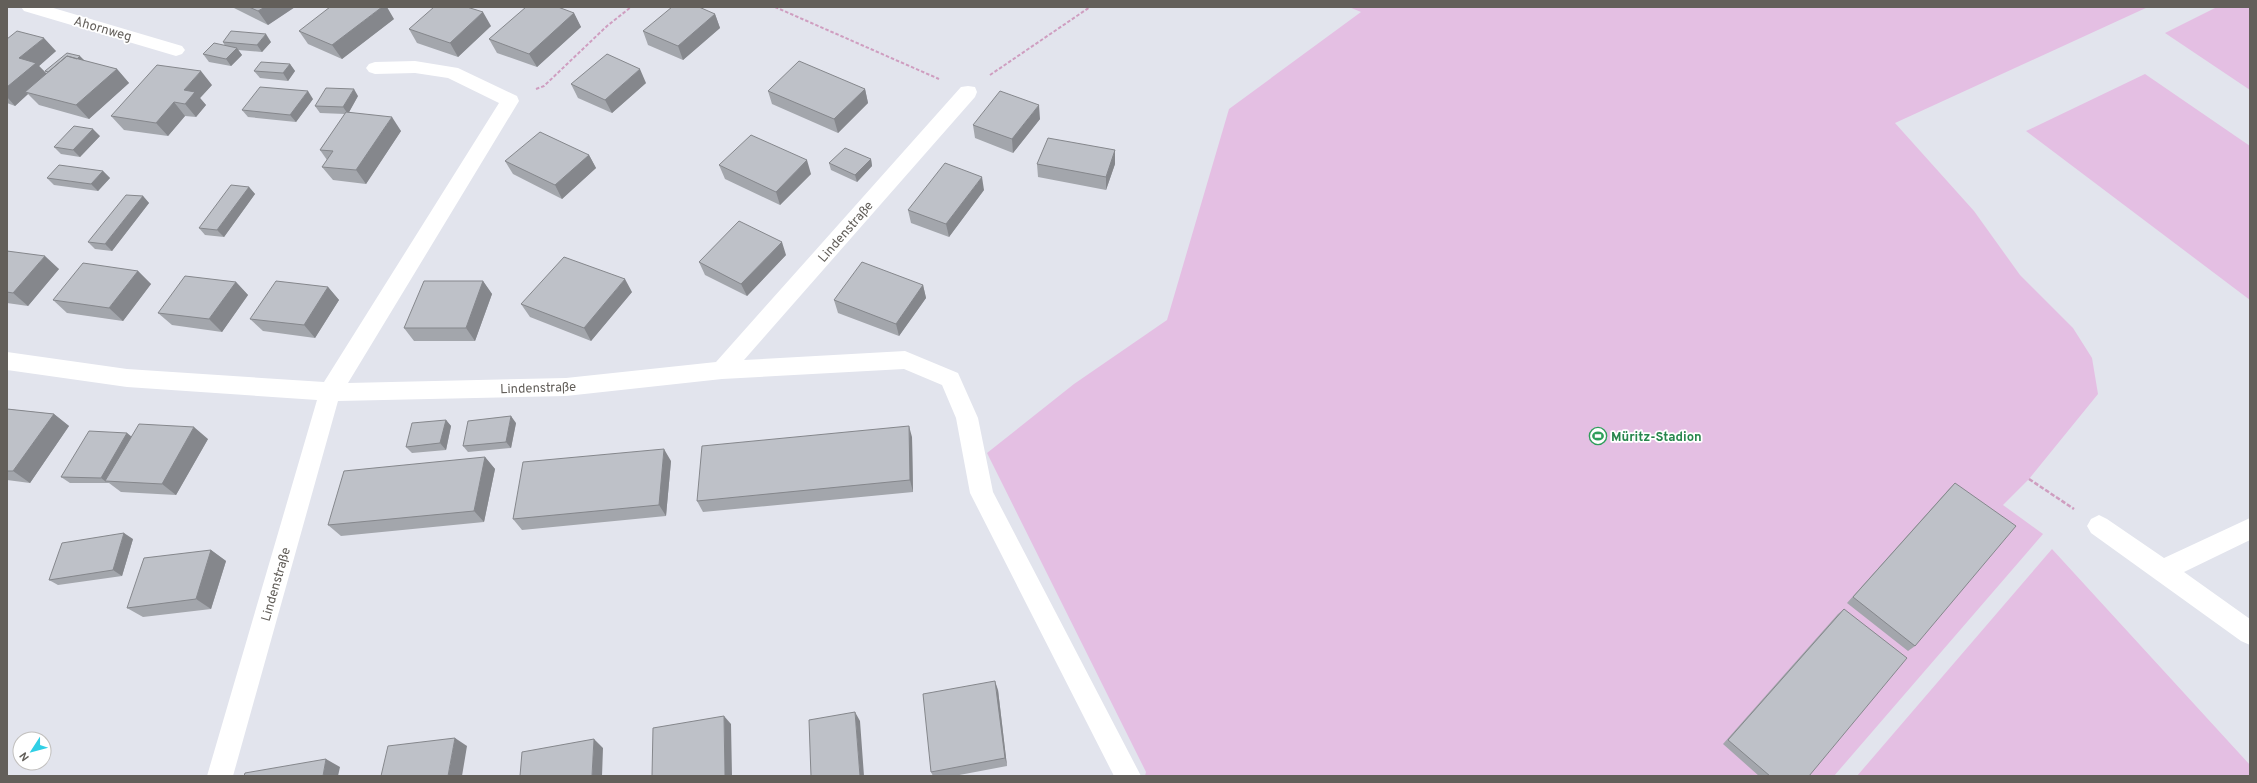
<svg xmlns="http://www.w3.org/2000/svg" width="2257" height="783" font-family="Overpass,sans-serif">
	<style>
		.green { fill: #e4bfe3 }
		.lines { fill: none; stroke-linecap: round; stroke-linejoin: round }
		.path-far1 { stroke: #cf9ec0; stroke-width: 2; stroke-dasharray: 3.5 2; stroke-linecap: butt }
		.path { stroke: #cf9ec0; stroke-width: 2.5; stroke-dasharray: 4.5 2; stroke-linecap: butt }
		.minor { fill: #fff; fill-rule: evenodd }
		.wall { fill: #a3a6ac }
		.shaded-wall { fill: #85878c }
		.building { fill: #bec1c8; stroke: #85878c }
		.labels { text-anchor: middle; stroke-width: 3.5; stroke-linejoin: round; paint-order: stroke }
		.street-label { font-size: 13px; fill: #635f5a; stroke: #fff }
		.leisure-label { font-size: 13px; font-weight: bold; fill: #27864d; stroke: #fff; text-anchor: start }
	</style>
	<rect width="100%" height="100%" fill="#e2e4ed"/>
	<path class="green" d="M 1349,7 L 2148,7 L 1895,123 L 1974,211 L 2020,275 L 2073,328 L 2092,358 L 2098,394 L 2029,479 L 2003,505 L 2043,534 L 1834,776 L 1145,776 L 1146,772 L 987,453 L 1074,384 L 1167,320 L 1229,109 L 1361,12 Z
		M 2217,7 L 2250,7 L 2250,90 L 2165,33 Z
		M 2145,74 L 2250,146 L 2250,300 L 2026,131 Z
		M 2052,549 L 2250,765 L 2250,776 L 1857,776 Z"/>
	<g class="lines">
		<path class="path-far1" d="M 775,7 L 939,79
			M 990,75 L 1090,7
			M 536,89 L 544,86 L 607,26 L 631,7"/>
		<path class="path" d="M 2029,479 L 2074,509"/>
		<path class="minor" d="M 21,7 L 50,7 L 182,46 L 185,50 L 182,54 L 176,56 L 24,11 Z
			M 415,61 L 458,68 L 517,96 L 519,101 L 348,383 L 566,378 L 716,362 L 961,87 L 968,86 L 975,87 L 977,92 L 975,97 L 744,360 L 905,351 L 958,373 L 978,418 L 993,492 L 1141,776 L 1114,776 L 970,493 L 956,418 L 942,385 L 904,369 L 722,379 L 566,396 L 338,401 L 233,776 L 207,776 L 317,400 L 127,387 L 7,370 L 7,352 L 127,369 L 324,382 L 499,103 L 448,78 L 415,73 L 375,74 L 369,72 L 366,68 L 369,64 L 375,62 Z
			M 2099,515 L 2107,519 L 2164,558 L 2250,518 L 2250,540 L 2184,572 L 2250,619 L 2250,645 L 2241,641 L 2091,533 L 2087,526 L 2091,519 Z"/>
	</g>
	<path class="wall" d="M 232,7 L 295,7 L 268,25 Z
		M 574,13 L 581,27 L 537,67 L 497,53 L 489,39 Z
		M 715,14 L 720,28 L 683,60 L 648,45 L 643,31 Z
		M 394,19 L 342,59 L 308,44 L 299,31 Z
		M 491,26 L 458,57 L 417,43 L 409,29 Z
		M 7,39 L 56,51 L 39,66 L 47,74 L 47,73 L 45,71 L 84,61 L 117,69 L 129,83 L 89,119 L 39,105 L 28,94 L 15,106 L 7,103 Z
		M 223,42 L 271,42 L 262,52 L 238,50 L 242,55 L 231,66 L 209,62 L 203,54 L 225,46 Z
		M 290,64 L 295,71 L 288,81 L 260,78 L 254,71 Z
		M 646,83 L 612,113 L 578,98 L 571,84 Z
		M 212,85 L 200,98 L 206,105 L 196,117 L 185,116 L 168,136 L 124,130 L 111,116 Z
		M 865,89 L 868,103 L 838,133 L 772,104 L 768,91 Z
		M 358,96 L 349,112 L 401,131 L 366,184 L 333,180 L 322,167 L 327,160 L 320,150 L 345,114 L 320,113 L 315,106 Z
		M 313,99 L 296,122 L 248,117 L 242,110 Z
		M 1040,119 L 1013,153 L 975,138 L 973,125 Z
		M 100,136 L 80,157 L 61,154 L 54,147 Z
		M 1115,150 L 1115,164 L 1106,190 L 1038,177 L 1037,164 Z
		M 589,155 L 596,168 L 562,199 L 513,174 L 505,161 Z
		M 871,159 L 872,166 L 857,182 L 831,170 L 829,163 Z
		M 719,165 L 811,174 L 780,205 L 725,179 Z
		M 103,171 L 110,178 L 98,191 L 54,185 L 47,178 Z
		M 249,187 L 255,194 L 224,237 L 205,235 L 199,228 Z
		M 984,190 L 949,237 L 911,223 L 908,210 Z
		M 143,196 L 149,203 L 112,251 L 95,249 L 88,242 Z
		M 7,251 L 59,269 L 28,306 L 7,303 Z
		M 786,255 L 747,296 L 705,275 L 699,262 Z
		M 138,271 L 151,284 L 123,321 L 67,313 L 53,300 Z
		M 483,281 L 492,294 L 475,341 L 414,341 L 404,328 Z
		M 236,282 L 248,295 L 222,332 L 172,325 L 158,313 Z
		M 923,285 L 926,298 L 899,336 L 838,313 L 834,300 Z
		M 328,287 L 339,300 L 315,338 L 263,331 L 250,319 Z
		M 632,292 L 591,341 L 530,317 L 521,304 Z
		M 7,409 L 54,414 L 69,426 L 30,483 L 7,480 Z
		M 446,420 L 451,426 L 446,450 L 412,453 L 406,447 Z
		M 516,423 L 511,448 L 468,452 L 463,446 Z
		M 127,433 L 132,437 L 208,439 L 176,495 L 121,492 L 109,483 L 70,483 L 61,477 Z
		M 912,437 L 913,492 L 703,512 L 697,501 Z
		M 485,457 L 495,469 L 484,522 L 341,536 L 328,525 Z
		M 671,461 L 666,516 L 522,530 L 513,519 Z
		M 1955,483 L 1915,646 L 1908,651 L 1847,603 L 1949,489 Z
		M 133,539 L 122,576 L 58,585 L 49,580 Z
		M 211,550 L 226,561 L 211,609 L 143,617 L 127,608 Z
		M 1844,609 L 1809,776 L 1759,776 L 1723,744 L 1838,614 Z
		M 998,690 L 1007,766 L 954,776 L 933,776 L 931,772 Z"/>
	<path class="shaded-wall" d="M 265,7 L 295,7 L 268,25 L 258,11 Z
		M 382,7 L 387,7 L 394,19 L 342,59 L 332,45 Z
		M 483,12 L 491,26 L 458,57 L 450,43 Z
		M 574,13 L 581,27 L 537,67 L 529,54 Z
		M 715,14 L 720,28 L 683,60 L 678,46 Z
		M 266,34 L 271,42 L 262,52 L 257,45 Z
		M 44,38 L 56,51 L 39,66 L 49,76 L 25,92 L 28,94 L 15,106 L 7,97 L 7,87 L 19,58 Z
		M 237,48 L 242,55 L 231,66 L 226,59 Z
		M 80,56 L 87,63 L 58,75 Z
		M 290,64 L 295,71 L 288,81 L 283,73 Z
		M 117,69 L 129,83 L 89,119 L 76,105 Z
		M 640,69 L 646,83 L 612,113 L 605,100 Z
		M 201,71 L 212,85 L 200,98 L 206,105 L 196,117 L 185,104 L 184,90 Z
		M 354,89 L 358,96 L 348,114 L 343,107 Z
		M 865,89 L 868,103 L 838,133 L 834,119 Z
		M 308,91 L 313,99 L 296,122 L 290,115 Z
		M 174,102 L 185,116 L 168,136 L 156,123 Z
		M 1039,105 L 1040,119 L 1013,153 L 1012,139 Z
		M 392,117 L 401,131 L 366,184 L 356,170 Z
		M 93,129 L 100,136 L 80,157 L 73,150 Z
		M 1115,150 L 1115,164 L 1106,190 L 1106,177 Z
		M 589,155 L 596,168 L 562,199 L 555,185 Z
		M 871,159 L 872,166 L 857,182 L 855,175 Z
		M 807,160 L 811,174 L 780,205 L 776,192 Z
		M 103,171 L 110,178 L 98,191 L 91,184 Z
		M 982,177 L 984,190 L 949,237 L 946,224 Z
		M 249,187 L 255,194 L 224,237 L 217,230 Z
		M 143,196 L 149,203 L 112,251 L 105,244 Z
		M 782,242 L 786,255 L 747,296 L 741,284 Z
		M 45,256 L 59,269 L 28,306 L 13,293 Z
		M 138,271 L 151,284 L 123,321 L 109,308 Z
		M 625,279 L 632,292 L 591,341 L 584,328 Z
		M 483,281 L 492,294 L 475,341 L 466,328 Z
		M 236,282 L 248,295 L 222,332 L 209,319 Z
		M 923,285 L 926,298 L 899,336 L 896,324 Z
		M 328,287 L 339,300 L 315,338 L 304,325 Z
		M 54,414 L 69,426 L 30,483 L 13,471 Z
		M 511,416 L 516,423 L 511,448 L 506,442 Z
		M 446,420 L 451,426 L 446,450 L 440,443 Z
		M 909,426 L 912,437 L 913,492 L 910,480 Z
		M 194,427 L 208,439 L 176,495 L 162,484 Z
		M 127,433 L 134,439 L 105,481 L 109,484 L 101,478 Z
		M 664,449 L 671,461 L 666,516 L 659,505 Z
		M 485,457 L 495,469 L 484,522 L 474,511 Z
		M 124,533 L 133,539 L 122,576 L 113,570 Z
		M 211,550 L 226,561 L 211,609 L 196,599 Z
		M 995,681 L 998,690 L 1007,766 L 1005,758 Z
		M 855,712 L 860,721 L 864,776 L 860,776 Z
		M 724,716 L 731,724 L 732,776 L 725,776 Z
		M 455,738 L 467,746 L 462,776 L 448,776 Z
		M 594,739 L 603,748 L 602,776 L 592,776 Z
		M 326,759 L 340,767 L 338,776 L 323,776 Z"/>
	<path class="building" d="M 249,7 L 265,7 L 258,11 Z
		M 330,7 L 382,7 L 332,45 L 299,31 Z
		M 434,7 L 467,7 L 483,12 L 450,43 L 409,29 Z
		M 526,7 L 558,7 L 574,13 L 529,54 L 489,39 Z
		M 672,7 L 699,7 L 715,14 L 678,46 L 643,31 Z
		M 17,31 L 44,38 L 19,58 L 36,63 L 7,87 L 7,39 Z
		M 231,31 L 266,34 L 257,45 L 223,42 Z
		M 214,43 L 237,48 L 226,59 L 203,54 Z
		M 67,53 L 80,56 L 77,59 L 67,56 L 48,72 L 45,71 Z
		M 607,54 L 640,69 L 605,100 L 571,84 Z
		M 67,56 L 117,69 L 76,105 L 25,92 Z
		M 799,61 L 865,89 L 834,119 L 768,91 Z
		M 261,62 L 290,64 L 283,73 L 254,71 Z
		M 157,65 L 201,71 L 184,90 L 195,92 L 185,104 L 174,102 L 156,123 L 111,116 Z
		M 260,87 L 308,91 L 290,115 L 242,110 Z
		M 326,88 L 354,89 L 343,107 L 315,106 Z
		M 1000,91 L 1039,105 L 1012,139 L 973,125 Z
		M 346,112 L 392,117 L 356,170 L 322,167 L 333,151 L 320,150 Z
		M 74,126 L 93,129 L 73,150 L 54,147 Z
		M 540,132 L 589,155 L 555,185 L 505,161 Z
		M 751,135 L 807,160 L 776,192 L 719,165 Z
		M 1048,138 L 1115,150 L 1106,177 L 1037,164 Z
		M 845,148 L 871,159 L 855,175 L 829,163 Z
		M 945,163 L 982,177 L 946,224 L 908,210 Z
		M 59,165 L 103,171 L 91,184 L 47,178 Z
		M 231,185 L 249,187 L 217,230 L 199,228 Z
		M 126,195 L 143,196 L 105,244 L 88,242 Z
		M 739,221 L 782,242 L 741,284 L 699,262 Z
		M 7,251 L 45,256 L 13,293 L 7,292 Z
		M 564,257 L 625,279 L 584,328 L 521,304 Z
		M 862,262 L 923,285 L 896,324 L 834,300 Z
		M 83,263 L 138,271 L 109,308 L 53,300 Z
		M 185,276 L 236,282 L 209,319 L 158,313 Z
		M 276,281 L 328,287 L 304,325 L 250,319 Z
		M 424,281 L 483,281 L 466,328 L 404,328 Z
		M 7,409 L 54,414 L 13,471 L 7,471 Z
		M 511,416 L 506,442 L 463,446 L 468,421 Z
		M 446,420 L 440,443 L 406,447 L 412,423 Z
		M 139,424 L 194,427 L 162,484 L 105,481 Z
		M 909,426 L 910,480 L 697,501 L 702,446 Z
		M 89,431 L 127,433 L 101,478 L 61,477 Z
		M 664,449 L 659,505 L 513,519 L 523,462 Z
		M 485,457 L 474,511 L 328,525 L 344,471 Z
		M 1955,483 L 2016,526 L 1915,646 L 1853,597 Z
		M 124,533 L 113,570 L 49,580 L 62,543 Z
		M 211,550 L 196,599 L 127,608 L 144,558 Z
		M 1844,609 L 1907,658 L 1809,776 L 1770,776 L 1728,740 Z
		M 995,681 L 1005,758 L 931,772 L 923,694 Z
		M 855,712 L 860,776 L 811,776 L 809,720 Z
		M 724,716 L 725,776 L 652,776 L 653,728 Z
		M 455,738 L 448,776 L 381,776 L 388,746 Z
		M 594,739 L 592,776 L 520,776 L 522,752 Z
		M 326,759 L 323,776 L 244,776 L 245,773 Z"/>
	<defs>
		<symbol id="stadium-ring" viewBox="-11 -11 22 22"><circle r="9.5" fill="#fff" stroke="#2e9e5b" stroke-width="1.5"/><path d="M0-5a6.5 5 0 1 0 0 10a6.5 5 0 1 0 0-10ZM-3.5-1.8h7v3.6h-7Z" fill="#2e9e5b"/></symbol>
	</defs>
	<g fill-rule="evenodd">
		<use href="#stadium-ring" x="1588" y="426" width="20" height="20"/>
	</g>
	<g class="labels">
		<g class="street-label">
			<text transform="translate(103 28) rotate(16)" y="5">Ahornweg</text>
			<text transform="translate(845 231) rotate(-49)" y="5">Lindenstraße</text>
			<text transform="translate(538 387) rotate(-2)" y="5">Lindenstraße</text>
			<text transform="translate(275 584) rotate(-74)" y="5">Lindenstraße</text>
		</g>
		<g class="leisure-label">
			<text x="1611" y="441">Müritz-Stadion</text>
		</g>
	</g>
	<rect width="2257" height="783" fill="none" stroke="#635f5a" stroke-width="16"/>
	<g transform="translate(32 751) rotate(234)"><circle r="19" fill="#ffffff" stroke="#c1bfbd"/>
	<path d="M0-3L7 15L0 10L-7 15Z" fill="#30cfe5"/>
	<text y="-6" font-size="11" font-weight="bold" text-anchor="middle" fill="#635f5a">N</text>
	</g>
</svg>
